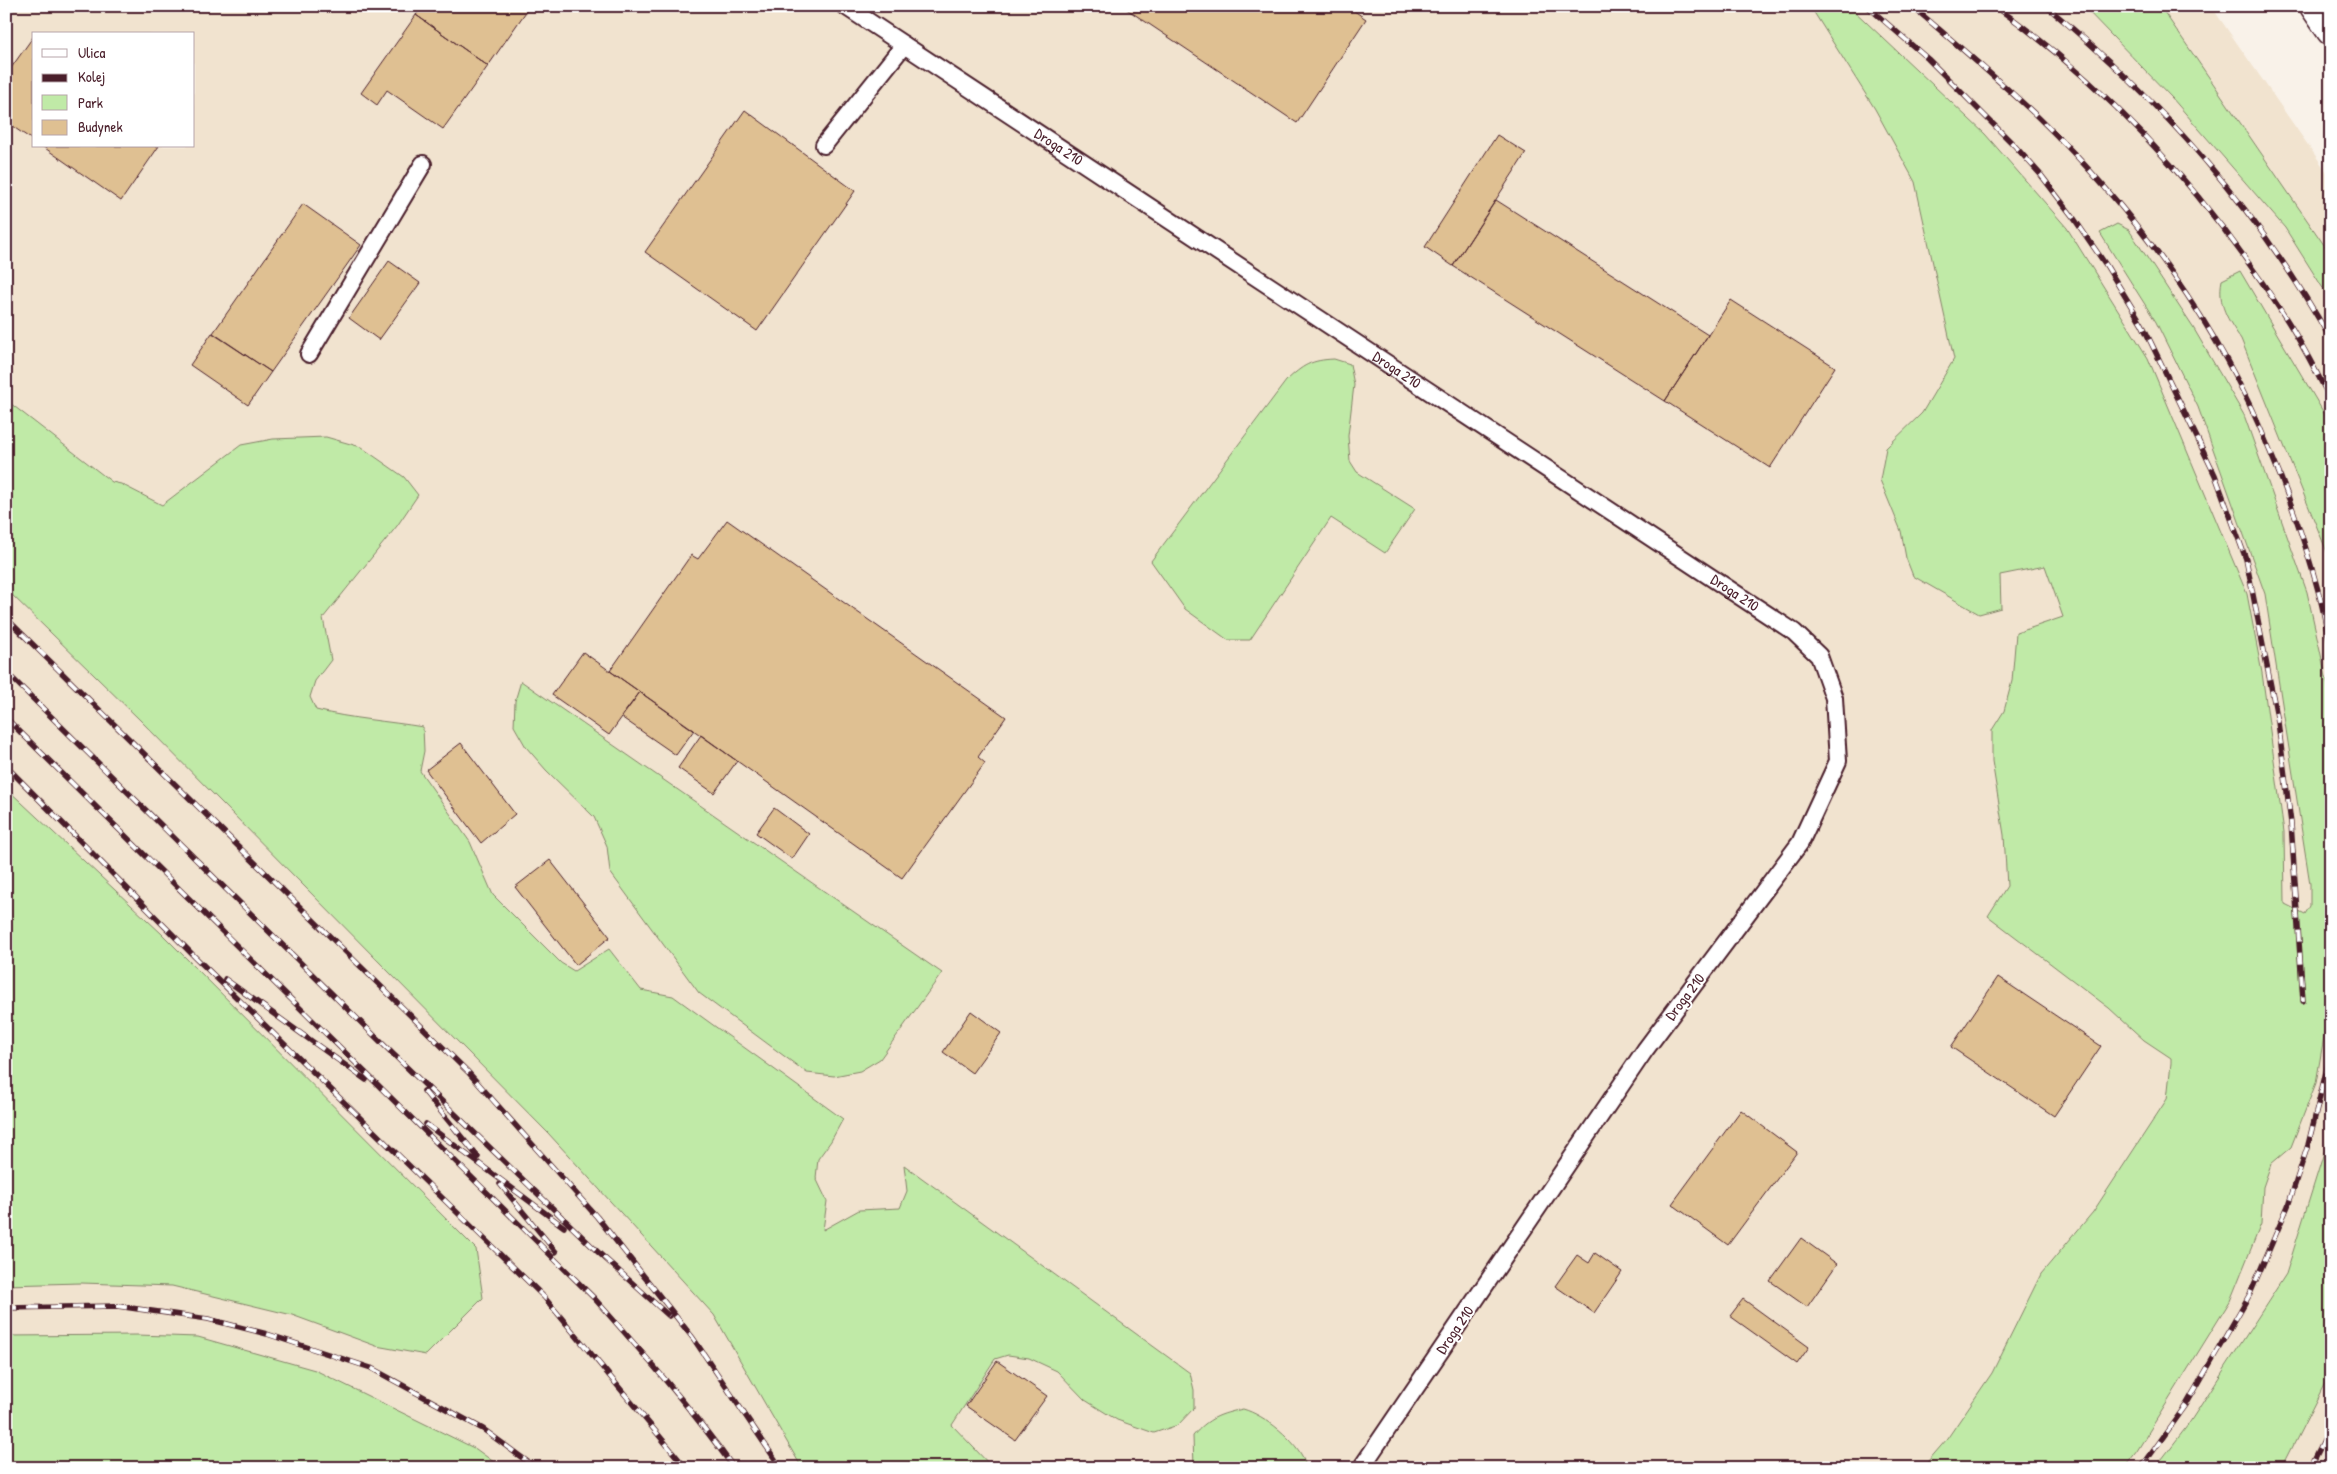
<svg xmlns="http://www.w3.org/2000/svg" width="2337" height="1474" font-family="'Patrick Hand',sans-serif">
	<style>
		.built { fill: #f1e3cf; fill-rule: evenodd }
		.green { fill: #c0eaa7; stroke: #858469 }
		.building { fill: #dfc092; stroke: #4a1f2b }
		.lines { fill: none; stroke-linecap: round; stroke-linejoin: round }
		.lane-casing { stroke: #4a1f2b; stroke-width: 20 }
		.secondary-casing { stroke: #4a1f2b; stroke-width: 31 }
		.lane { stroke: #fff; stroke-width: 16 }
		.secondary { stroke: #fff; stroke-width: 28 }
		.rail-casing { stroke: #4a1f2b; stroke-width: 5.5 }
		.rail { stroke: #fff; stroke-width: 4; stroke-dasharray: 11; stroke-linecap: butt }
		.labels { text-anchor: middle; stroke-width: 4; stroke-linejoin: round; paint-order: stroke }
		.street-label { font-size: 15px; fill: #4a1f2b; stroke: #fff }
	</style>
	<rect width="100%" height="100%" fill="#f9f2e9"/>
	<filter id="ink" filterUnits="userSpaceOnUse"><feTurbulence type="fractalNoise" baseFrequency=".02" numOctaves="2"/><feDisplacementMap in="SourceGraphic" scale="10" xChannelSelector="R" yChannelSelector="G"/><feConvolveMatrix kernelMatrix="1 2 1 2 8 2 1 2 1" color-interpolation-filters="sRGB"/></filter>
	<g filter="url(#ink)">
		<path class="built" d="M 6,6 L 2083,6 L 2172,98 L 2285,228 L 2331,301 L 2331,1468 L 6,1468 ZM 34,34 L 194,34 L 194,146 L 34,146 Z
			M 2160,6 L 2211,6 L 2331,178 L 2331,255 Z"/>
		<path class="green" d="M 1810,6 L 1849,6 L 1985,134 L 2067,228 L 2148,358 L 2247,594 L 2262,673 L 2284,832 L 2285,904 L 2305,914 L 2310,906 L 2310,884 L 2265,594 L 2198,407 L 2156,322 L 2100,233 L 2117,224 L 2129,230 L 2194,329 L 2244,415 L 2307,592 L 2328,686 L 2331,716 L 2331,996 L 2316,1083 L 2291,1147 L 2271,1164 L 2263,1187 L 2261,1224 L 2230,1301 L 2137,1451 L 2124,1468 L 1922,1468 L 1947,1439 L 1992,1373 L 2041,1274 L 2093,1212 L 2167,1099 L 2171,1063 L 2171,1058 L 2144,1040 L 2109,1008 L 1988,916 L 2007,886 L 2004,835 L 1992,761 L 1992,730 L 2004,711 L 2012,681 L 2016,633 L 2063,617 L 2045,566 L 2000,575 L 2001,608 L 1979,614 L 1913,576 L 1906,558 L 1901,531 L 1880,480 L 1886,448 L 1922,413 L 1954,359 L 1915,182 L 1875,109 Z
			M 2083,6 L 2160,6 L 2331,255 L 2331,301 L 2285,228 L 2172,98 Z
			M 2240,271 L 2331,425 L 2331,562 L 2241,339 C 2228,320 2217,304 2222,280 Z
			M 1334,359 L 1350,364 L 1354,385 L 1348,436 L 1350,461 L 1357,472 L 1415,509 L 1385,553 L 1331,518 L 1250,640 L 1228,640 L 1185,609 L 1151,561 L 1286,381 C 1303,365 1311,360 1334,359 Z
			M 6,400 L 112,482 L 121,484 L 162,505 L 241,445 L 273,439 L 326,437 L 361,447 L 404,477 L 418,495 L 397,526 L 323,618 L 331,660 L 315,681 L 310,697 L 316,710 C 352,719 387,721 423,727 L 424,751 L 420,771 L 470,842 L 493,895 L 561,963 L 574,971 L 609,949 L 641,990 L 673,996 L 843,1119 L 831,1141 L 818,1159 L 816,1178 L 827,1201 L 823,1230 L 859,1210 L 900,1208 L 907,1191 L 904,1165 L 1190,1373 L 1194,1390 L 1194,1408 L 1178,1425 L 1154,1433 L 1117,1420 L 1085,1400 L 1057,1371 L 1029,1358 L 1008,1355 L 995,1359 L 952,1425 L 993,1468 L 802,1468 L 714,1315 L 548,1133 L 140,720 L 6,589 Z
			M 521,681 L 942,973 L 880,1059 L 860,1071 L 834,1076 L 807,1073 L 699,993 L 610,872 L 607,846 L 594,817 L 546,770 L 526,747 L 514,726 L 515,701 Z
			M 6,788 L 162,934 L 476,1249 L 483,1298 L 426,1355 L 376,1346 L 292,1315 L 172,1286 L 81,1283 L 6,1285 Z
			M 2331,1130 L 2331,1371 L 2282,1468 L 2155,1468 L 2188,1425 L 2286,1274 Z
			M 137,1335 L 198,1337 L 315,1370 L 476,1449 L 502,1468 L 6,1468 L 6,1336 Z
			M 1243,1409 C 1265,1415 1297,1441 1305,1462 L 1302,1468 L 1194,1468 L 1193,1436 C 1208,1418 1220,1414 1243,1409 Z"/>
		<path class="building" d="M 422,6 L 530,6 L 488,66 L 416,15 Z
			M 1122,6 L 1347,6 L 1366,19 L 1297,123 Z
			M 416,15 L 488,66 L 443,129 L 387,90 L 377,105 L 361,93 Z
			M 33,37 L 34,37 L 34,141 L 6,122 L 6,75 Z
			M 745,110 L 855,191 L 757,331 L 645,252 Z
			M 1497,135 L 1526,153 L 1453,266 L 1425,247 Z
			M 42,146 L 159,146 L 121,201 Z
			M 1496,200 L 1708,335 L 1665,401 L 1453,266 Z
			M 303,204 L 361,245 L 271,372 L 213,333 Z
			M 389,261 L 420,283 L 379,340 L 349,318 Z
			M 1731,300 L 1835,367 L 1770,468 L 1665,401 Z
			M 212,333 L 271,372 L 248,405 L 190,365 Z
			M 727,520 L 1006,717 L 978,757 L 985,763 L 902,878 L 610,671 L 691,555 L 698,559 Z
			M 583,652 L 640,692 L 609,735 L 552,695 Z
			M 640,692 L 694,730 L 676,755 L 621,717 Z
			M 701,735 L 737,761 L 714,793 L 678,768 Z
			M 461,743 L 515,814 L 481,843 L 426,770 Z
			M 774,808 L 809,834 L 792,859 L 756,833 Z
			M 550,860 L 610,937 L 576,965 L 515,887 Z
			M 1998,977 L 2101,1046 L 2054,1116 L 1951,1047 Z
			M 971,1011 L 1001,1033 L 972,1073 L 943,1052 Z
			M 1741,1110 L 1797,1152 L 1728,1245 L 1672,1204 Z
			M 1801,1238 L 1837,1264 L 1807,1307 L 1770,1281 Z
			M 1595,1253 L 1622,1272 L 1594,1313 L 1555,1286 L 1577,1255 L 1589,1263 Z
			M 1743,1299 L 1809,1347 L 1797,1364 L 1730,1316 Z
			M 997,1361 L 1047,1396 L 1015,1440 L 966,1406 Z"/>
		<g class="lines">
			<defs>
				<g id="lane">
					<path id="s1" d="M 845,6 L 1794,632 L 1819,656 L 1834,698 L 1838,761 L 1800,843 L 1645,1050 L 1361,1468"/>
					<path d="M 824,145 L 904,45"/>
					<path d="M 309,354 L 423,164"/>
				</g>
				<path id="secondary" d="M 2314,6 L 2331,31"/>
			</defs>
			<use href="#lane" class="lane-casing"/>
			<use href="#secondary" class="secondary-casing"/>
			<use href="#lane" class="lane"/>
			<use href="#secondary" class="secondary"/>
			<defs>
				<path id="rail" d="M 1867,6 L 1928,59 L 2014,145 L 2041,175 L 2073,217 L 2106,265 L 2142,324 L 2215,475 L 2246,559 L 2278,722 L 2291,823 L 2303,1001
					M 1912,6 C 1955,43 1998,79 2039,118 C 2135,211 2219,325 2269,449 C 2289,495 2306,545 2319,594 C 2324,611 2326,630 2331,647
					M 1995,6 C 2112,89 2208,196 2285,317 C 2302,343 2316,372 2331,400
					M 2046,6 C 2163,103 2256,207 2331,340
					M 6,618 L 468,1072 L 597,1217 L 693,1338 L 781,1468
					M 6,672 L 392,1053 L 599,1253 L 669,1316
					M 6,718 L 594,1298 C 643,1353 691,1408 734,1468
					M 6,766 L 195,957 L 544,1297 L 686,1468
					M 225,979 L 366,1080
					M 424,1091 L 478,1157
					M 426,1124 L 564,1227
					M 500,1184 L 556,1252
					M 6,1308 L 117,1306 L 208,1319 L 267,1334 L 371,1368 L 483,1429 L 536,1468
					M 2141,1468 L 2186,1405 L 2250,1294 L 2288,1206 L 2308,1145 L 2331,1052
					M 2310,1468 L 2331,1426"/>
			</defs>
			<use href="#rail" class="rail-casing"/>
			<use href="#rail" class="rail"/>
		</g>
	</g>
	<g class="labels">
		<g class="street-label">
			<text dy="5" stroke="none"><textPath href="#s1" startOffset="256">Droga 210</textPath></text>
			<text dy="5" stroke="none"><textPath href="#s1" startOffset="661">Droga 210</textPath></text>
			<text dy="5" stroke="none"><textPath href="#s1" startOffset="1066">Droga 210</textPath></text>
			<text transform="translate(1685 997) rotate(-53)" y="5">Droga 210</text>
			<text transform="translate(1455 1330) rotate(-56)" y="5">Droga 210</text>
		</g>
	</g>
	<rect width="2337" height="1474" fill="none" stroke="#fff" stroke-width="25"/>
	<rect x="12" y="12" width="2312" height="1449" fill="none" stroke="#4a1f2b" stroke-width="2" filter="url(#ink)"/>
	<rect x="32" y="32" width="162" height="115" fill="#ffffff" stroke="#b7a5aa"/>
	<rect x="42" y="49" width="25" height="8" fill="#ffffff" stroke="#b7a5aa"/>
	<text x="78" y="58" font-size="15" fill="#4a1f2b">Ulica</text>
	<rect x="42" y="74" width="25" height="8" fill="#4a1f2b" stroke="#b7a5aa"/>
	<text x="78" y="82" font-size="15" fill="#4a1f2b">Kolej</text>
	<rect x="42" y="95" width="25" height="15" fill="#c0eaa7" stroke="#b7a5aa"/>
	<text x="78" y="108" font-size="15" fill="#4a1f2b">Park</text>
	<rect x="42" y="120" width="25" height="15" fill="#dfc092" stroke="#b7a5aa"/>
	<text x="78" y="132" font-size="15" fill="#4a1f2b">Budynek</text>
</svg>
